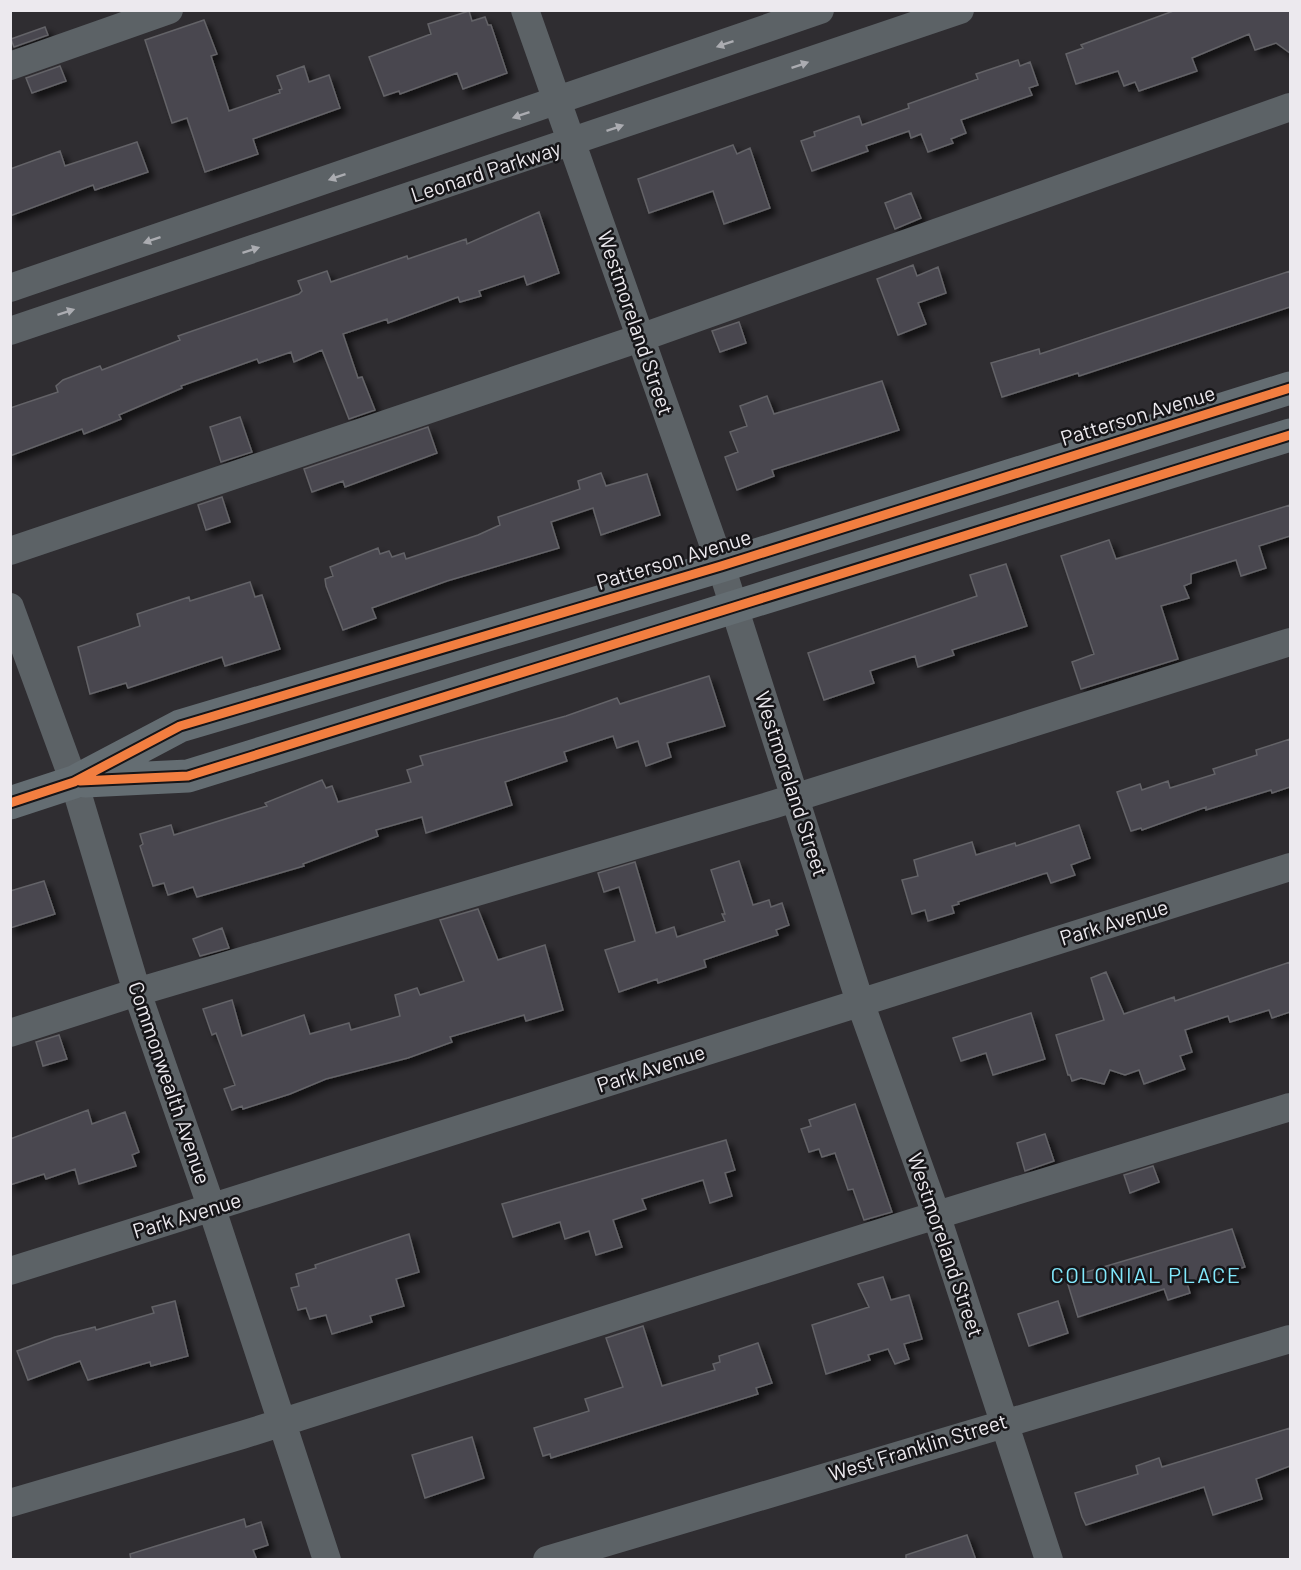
<svg xmlns="http://www.w3.org/2000/svg" width="1301" height="1570" font-family="Barlow,sans-serif">
	<style>
		.building { fill: #484750; stroke: #646367; stroke-width: 1.5; filter: url(#shadow) }
		.lines { fill: none; stroke-linecap: round; stroke-linejoin: round }
		.minor { stroke: #5c6266; stroke-width: 28 }
		.major { stroke: #646d72; stroke-width: 33 }
		.cycleway-casing { stroke: #161518; stroke-width: 13 }
		.cycleway { stroke: #f27e40; stroke-width: 9 }
		.oneway { fill: #abacb1 }
		.labels { text-anchor: middle; stroke-width: 5; stroke-linejoin: round; paint-order: stroke }
		.street-label { font-size: 21px; fill: #ece9ee; stroke: #161518 }
		.neighbourhood-label { font-size: 22px; letter-spacing: 1.5px; fill: #82e9fd; stroke: #161518 }
	</style>
	<defs>
		<filter id="shadow"><feDropShadow dx="5.5" dy="5.5" stdDeviation="3" flood-color="#0009"/></filter>
	</defs>
	<rect width="100%" height="100%" fill="#2f2d31"/>
	<path class="building" d="M 1176,10 L 1290,10 L 1290,53 L 1276,43 L 1255,50 L 1249,34 L 1192,58 L 1197,71 L 1139,91 L 1135,82 L 1124,86 L 1118,71 L 1076,84 L 1066,54 L 1083,48 L 1081,45 Z
		M 469,11 L 472,21 L 485,17 L 488,25 L 491,25 L 507,73 L 463,89 L 457,73 L 400,94 L 399,91 L 384,96 L 369,57 L 431,34 L 428,24 Z
		M 204,20 L 217,54 L 211,56 L 229,111 L 280,93 L 279,90 L 282,89 L 277,76 L 304,66 L 309,82 L 329,75 L 340,108 L 253,139 L 258,154 L 205,172 L 187,118 L 172,123 L 145,40 Z
		M 45,27 L 48,35 L 14,47 L 11,39 Z
		M 1018,60 L 1020,66 L 1030,62 L 1038,85 L 1029,88 L 1032,95 L 961,120 L 966,133 L 951,139 L 953,143 L 928,152 L 921,134 L 911,138 L 909,131 L 866,146 L 868,151 L 812,171 L 801,141 L 815,136 L 814,132 L 859,116 L 862,125 L 909,108 L 908,104 L 978,79 L 976,74 Z
		M 60,66 L 66,81 L 32,93 L 26,78 Z
		M 137,142 L 148,172 L 95,190 L 93,185 L 10,216 L 10,169 L 60,151 L 65,166 Z
		M 733,145 L 737,154 L 750,148 L 770,208 L 724,224 L 713,191 L 649,213 L 638,179 Z
		M 911,193 L 921,218 L 895,229 L 885,203 Z
		M 539,212 L 559,273 L 527,285 L 524,276 L 479,291 L 481,296 L 460,302 L 458,297 L 388,323 L 387,319 L 343,334 L 358,378 L 362,377 L 375,410 L 349,419 L 322,350 L 294,362 L 291,352 L 259,363 L 257,359 L 181,386 L 182,388 L 119,415 L 121,419 L 84,434 L 82,429 L 10,456 L 10,408 L 58,392 L 56,386 L 63,380 L 100,366 L 102,370 L 180,340 L 178,336 L 299,294 L 302,291 L 298,281 L 327,271 L 331,282 L 407,256 L 408,259 L 466,239 L 467,244 Z
		M 913,265 L 917,276 L 938,267 L 946,293 L 918,303 L 926,324 L 898,335 L 877,279 Z
		M 1290,271 L 1290,307 L 1079,376 L 1078,373 L 1002,397 L 991,363 L 1039,349 L 1040,354 Z
		M 739,322 L 746,343 L 720,352 L 712,331 Z
		M 882,381 L 899,430 L 772,470 L 774,476 L 737,490 L 725,457 L 738,452 L 730,432 L 747,426 L 740,406 L 767,396 L 774,414 Z
		M 240,417 L 252,452 L 221,462 L 210,427 Z
		M 428,427 L 437,453 L 345,487 L 343,481 L 312,492 L 304,469 Z
		M 601,473 L 606,486 L 647,474 L 660,515 L 601,535 L 593,508 L 551,522 L 559,548 L 447,581 L 372,608 L 376,618 L 343,630 L 326,586 L 325,579 L 333,576 L 330,567 L 378,548 L 380,554 L 389,551 L 392,557 L 404,553 L 406,559 L 478,535 L 500,525 L 498,517 L 580,489 L 578,481 Z
		M 222,497 L 230,522 L 206,530 L 198,505 Z
		M 1290,505 L 1290,536 L 1259,546 L 1266,568 L 1241,576 L 1236,560 L 1191,574 L 1191,583 L 1184,586 L 1189,598 L 1161,606 L 1178,659 L 1081,689 L 1072,662 L 1094,654 L 1061,556 L 1109,540 L 1116,559 Z
		M 1006,564 L 1027,626 L 952,650 L 954,655 L 918,667 L 915,656 L 870,671 L 874,683 L 824,700 L 808,653 L 977,596 L 970,575 Z
		M 250,582 L 255,597 L 262,595 L 280,649 L 225,666 L 222,657 L 128,688 L 126,683 L 90,694 L 78,647 L 140,626 L 137,614 L 189,597 L 190,601 Z
		M 709,676 L 725,726 L 667,743 L 671,757 L 646,766 L 638,741 L 617,748 L 613,736 L 564,752 L 567,761 L 505,782 L 512,805 L 426,833 L 422,817 L 376,830 L 378,836 L 303,864 L 304,866 L 197,897 L 193,887 L 168,895 L 164,883 L 153,886 L 140,846 L 143,844 L 140,834 L 171,825 L 174,835 L 267,806 L 265,803 L 322,780 L 326,788 L 332,786 L 338,802 L 411,782 L 407,770 L 423,765 L 420,756 L 566,716 L 617,698 L 620,704 Z
		M 1290,739 L 1290,787 L 1272,793 L 1271,790 L 1206,810 L 1206,807 L 1142,830 L 1141,828 L 1131,831 L 1117,792 L 1140,784 L 1142,790 L 1168,781 L 1170,788 L 1215,774 L 1213,769 L 1257,755 L 1256,750 Z
		M 1079,825 L 1090,858 L 1071,865 L 1075,875 L 1051,883 L 1047,873 L 1043,874 L 958,902 L 959,904 L 952,906 L 954,913 L 928,921 L 925,910 L 912,914 L 902,880 L 918,876 L 914,860 L 972,842 L 976,855 L 1015,843 L 1016,846 Z
		M 739,861 L 753,905 L 769,900 L 771,907 L 782,903 L 789,925 L 776,930 L 778,935 L 704,960 L 706,967 L 658,983 L 657,979 L 619,992 L 605,950 L 635,941 L 619,887 L 604,892 L 598,873 L 635,862 L 656,933 L 674,927 L 677,937 L 725,921 L 722,914 L 725,914 L 711,870 Z
		M 44,881 L 55,914 L 10,928 L 10,891 Z
		M 478,909 L 498,960 L 545,945 L 563,1010 L 526,1021 L 524,1015 L 450,1037 L 452,1042 L 408,1058 L 326,1079 L 290,1094 L 243,1109 L 242,1106 L 232,1110 L 224,1089 L 235,1085 L 216,1033 L 212,1035 L 203,1009 L 232,1000 L 242,1036 L 304,1015 L 310,1034 L 349,1023 L 351,1030 L 400,1016 L 395,995 L 417,988 L 420,995 L 464,981 L 440,920 Z
		M 222,928 L 229,948 L 200,956 L 193,939 Z
		M 1290,962 L 1290,1012 L 1272,1018 L 1269,1010 L 1230,1022 L 1228,1016 L 1185,1030 L 1192,1052 L 1180,1056 L 1185,1069 L 1144,1084 L 1139,1070 L 1125,1075 L 1110,1070 L 1104,1084 L 1081,1078 L 1072,1081 L 1070,1075 L 1068,1075 L 1056,1035 L 1104,1020 L 1091,978 L 1106,972 L 1124,1014 L 1174,997 L 1175,1001 Z
		M 1031,1013 L 1045,1059 L 993,1075 L 986,1053 L 961,1061 L 953,1038 Z
		M 59,1035 L 67,1059 L 43,1066 L 36,1042 Z
		M 855,1104 L 892,1212 L 864,1220 L 853,1189 L 848,1190 L 835,1153 L 822,1157 L 819,1149 L 809,1152 L 801,1129 L 811,1126 L 809,1120 Z
		M 88,1110 L 92,1124 L 125,1112 L 139,1152 L 132,1155 L 136,1166 L 79,1184 L 75,1169 L 46,1179 L 44,1174 L 10,1185 L 10,1139 Z
		M 1045,1134 L 1054,1161 L 1025,1171 L 1017,1143 Z
		M 726,1140 L 735,1170 L 725,1173 L 732,1196 L 710,1203 L 703,1180 L 642,1199 L 646,1209 L 613,1220 L 622,1247 L 596,1255 L 589,1231 L 565,1239 L 560,1222 L 513,1237 L 502,1204 Z
		M 1153,1166 L 1159,1182 L 1130,1193 L 1124,1175 Z
		M 1232,1229 L 1245,1267 L 1187,1283 L 1190,1293 L 1168,1300 L 1164,1289 L 1078,1317 L 1066,1278 Z
		M 409,1234 L 419,1272 L 396,1279 L 404,1306 L 370,1316 L 372,1322 L 332,1334 L 326,1315 L 310,1319 L 306,1308 L 298,1310 L 291,1288 L 299,1286 L 296,1274 L 316,1268 L 315,1265 Z
		M 883,1277 L 891,1300 L 909,1295 L 922,1339 L 904,1344 L 909,1359 L 895,1364 L 888,1349 L 868,1355 L 870,1360 L 826,1374 L 812,1325 L 869,1307 L 858,1284 Z
		M 175,1301 L 188,1356 L 151,1366 L 150,1362 L 88,1380 L 80,1361 L 28,1380 L 17,1351 L 55,1337 L 95,1327 L 96,1330 L 154,1313 L 152,1307 Z
		M 1058,1301 L 1068,1333 L 1029,1346 L 1018,1314 Z
		M 643,1326 L 662,1386 L 715,1370 L 713,1364 L 720,1362 L 719,1356 L 758,1343 L 772,1383 L 756,1388 L 758,1394 L 551,1458 L 550,1454 L 543,1456 L 534,1428 L 589,1411 L 585,1399 L 623,1387 L 606,1338 Z
		M 1290,1428 L 1290,1466 L 1256,1479 L 1262,1499 L 1213,1515 L 1204,1487 L 1086,1525 L 1082,1517 L 1075,1493 L 1138,1474 L 1136,1466 L 1159,1458 L 1162,1467 Z
		M 472,1437 L 484,1478 L 425,1498 L 412,1455 Z
		M 244,1519 L 246,1527 L 261,1522 L 268,1545 L 253,1550 L 257,1560 L 131,1560 L 130,1554 Z
		M 967,1535 L 976,1560 L 906,1560 L 906,1555 Z"/>
	<g class="lines">
		<path class="minor" d="M 525,10 L 721,566 L 860,1002 L 937,1217 L 1049,1560
			M 10,66 L 169,10
			M 10,288 L 820,10
			M 10,331 L 960,10
			M 10,551 L 640,338 L 1290,107
			M 10,607 L 74,782 L 137,992 L 212,1209 L 327,1560
			M 10,1033 L 137,992 L 775,804 L 1290,642
			M 10,1271 L 1290,867
			M 10,1503 L 242,1435 L 911,1223 L 1290,1107
			M 547,1560 L 1290,1339"/>
		<path class="major" d="M 85,781 L 188,776 L 1290,435
			M 10,803 L 74,782 L 180,726 L 721,566 L 1290,388"/>
		<defs>
			<path id="cycleway" d="M 80,781 L 188,776 L 1290,435
				M 10,803 L 74,782 L 180,726 L 721,566 L 1290,388"/>
		</defs>
		<use href="#cycleway" class="cycleway-casing"/>
		<use href="#cycleway" class="cycleway"/>
	</g>
	<defs><path id="oneway-solid" d="M-6-.8H1V-3.2L6.5 0L1 3.2V.8H-6Z" transform="scale(1.5)"/></defs>
	<g class="oneway">
		<use href="#oneway-solid" transform="translate(725 44) rotate(161)"/>
		<use href="#oneway-solid" transform="translate(800 65) rotate(-19)"/>
		<use href="#oneway-solid" transform="translate(521 115) rotate(161)"/>
		<use href="#oneway-solid" transform="translate(615 128) rotate(-19)"/>
		<use href="#oneway-solid" transform="translate(337 177) rotate(161)"/>
		<use href="#oneway-solid" transform="translate(152 240) rotate(161)"/>
		<use href="#oneway-solid" transform="translate(251 250) rotate(-18)"/>
		<use href="#oneway-solid" transform="translate(66 312) rotate(-18)"/>
	</g>
	<g class="labels">
		<g class="street-label">
			<text transform="translate(486 172) rotate(-18)" y="7">Leonard Parkway</text>
			<text transform="translate(635 323) rotate(71)" y="7">Westmoreland Street</text>
			<text transform="translate(1138 416) rotate(-17)" y="7">Patterson Avenue</text>
			<text transform="translate(674 560) rotate(-17)" y="7">Patterson Avenue</text>
			<text transform="translate(791 784) rotate(72)" y="7">Westmoreland Street</text>
			<text transform="translate(1114 923) rotate(-17)" y="7">Park Avenue</text>
			<text transform="translate(651 1069) rotate(-18)" y="7">Park Avenue</text>
			<text transform="translate(169 1083) rotate(71)" y="7">Commonwealth Avenue</text>
			<text transform="translate(187 1216) rotate(-17)" y="7">Park Avenue</text>
			<text transform="translate(945 1245) rotate(71)" y="7">Westmoreland Street</text>
			<text transform="translate(918 1448) rotate(-17)" y="7">West Franklin Street</text>
		</g>
		<g class="neighbourhood-label">
			<text x="1146" y="1283">COLONIAL PLACE</text>
		</g>
	</g>
	<rect width="1301" height="1570" fill="none" stroke="#ece9ee" stroke-width="24"/>
</svg>
